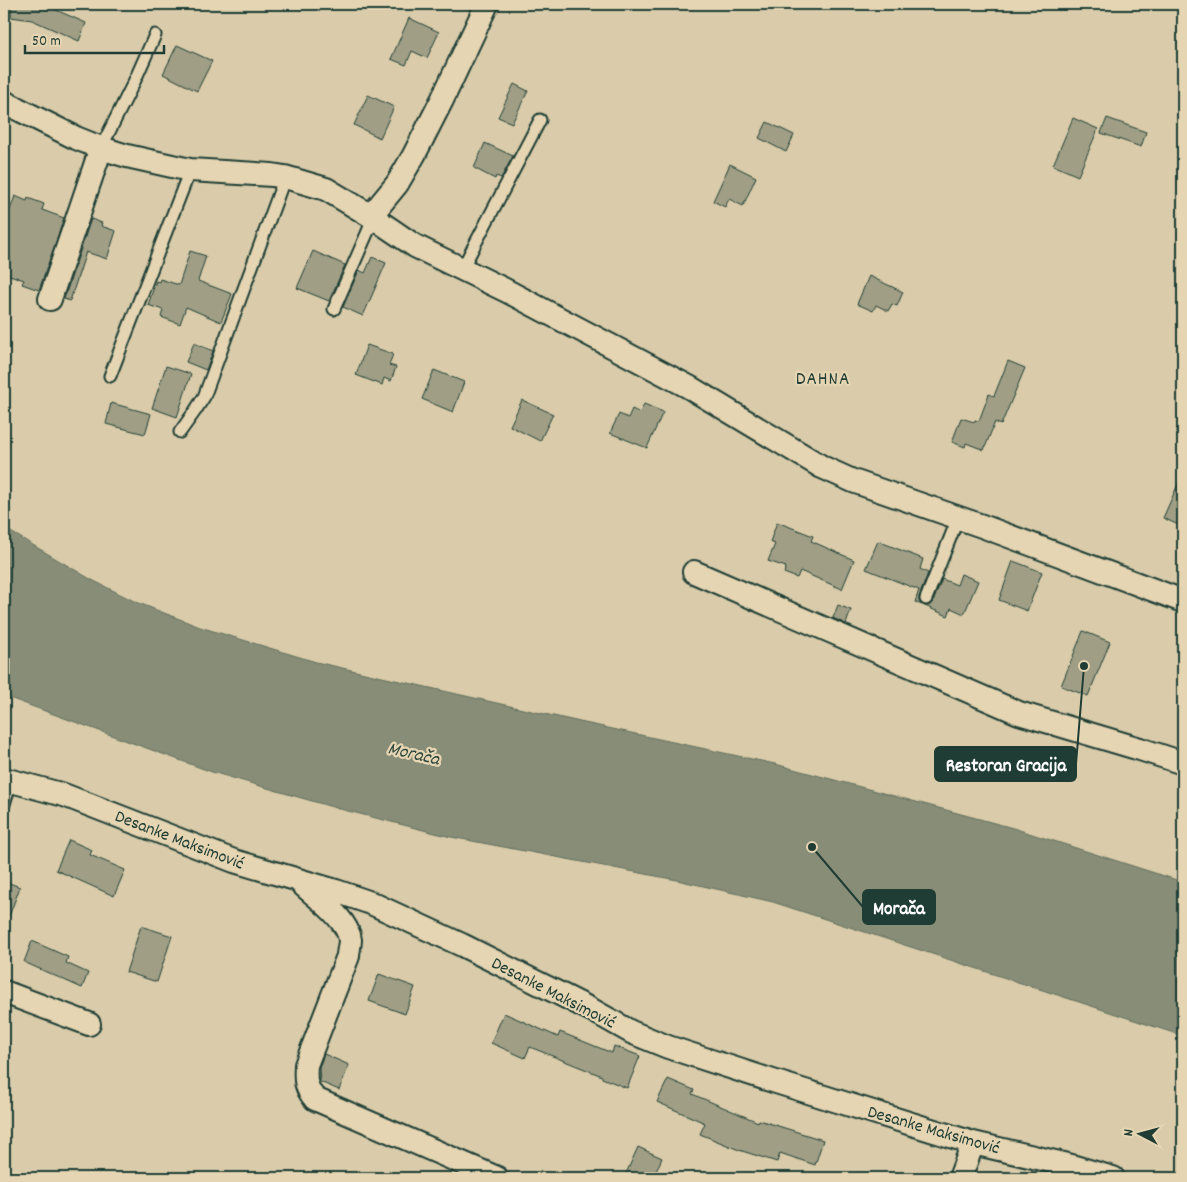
<svg xmlns="http://www.w3.org/2000/svg" width="1187" height="1182" font-family="Dekko,sans-serif">
	<style>
		.water { fill: #888d77; stroke: #5e6d5c }
		.building { fill: #a09f86; stroke: #1f3d34 }
		.lines { fill: none; stroke-linecap: round; stroke-linejoin: round }
		.service-casing { stroke: #1f3d34; stroke-width: 15 }
		.minor-casing { stroke: #1f3d34; stroke-width: 26 }
		.service { stroke: #e6d5b2; stroke-width: 11 }
		.minor { stroke: #e6d5b2; stroke-width: 22 }
		.labels { text-anchor: middle; stroke-width: 4.5; stroke-linejoin: round; paint-order: stroke }
		.street-label { font-size: 18px; fill: #1f3d34; stroke: #e6d5b2 }
		.neighbourhood-label { font-size: 19px; letter-spacing: 1px; fill: #1f3d34; stroke: #e6d5b2 }
		.water-label { font-size: 19px; font-style: italic; fill: #2f493e; stroke: #e6d5b2 }
		.leader { fill: none; stroke: #1f3d34; stroke-width: 2 }
		.callout-dot { fill: #1f3d34; stroke: #e6d5b2; stroke-width: 2 }
		.callout { fill: #1f3d34; stroke: #1f3d34; stroke-width: 2 }
		.callout-label { font-size: 19px; text-anchor: middle; font-weight: bold; fill: #fff }
	</style>
	<rect width="100%" height="100%" fill="#daccaa"/>
	<filter id="ink" filterUnits="userSpaceOnUse"><feTurbulence type="fractalNoise" baseFrequency=".02" numOctaves="2"/><feDisplacementMap in="SourceGraphic" scale="10" xChannelSelector="R" yChannelSelector="G"/><feConvolveMatrix kernelMatrix="1 2 1 2 8 2 1 2 1" color-interpolation-filters="sRGB"/></filter>
	<g filter="url(#ink)">
		<path class="water" d="M 4,528 L 92,580 L 136,602 L 200,627 L 316,662 L 580,722 L 775,764 L 1013,828 L 1183,882 L 1183,1036 L 773,902 L 677,880 L 451,837 L 336,808 L 212,772 L 4,696 Z"/>
		<path class="building" d="M 12,4 L 42,4 L 86,23 L 79,41 L 32,20 L 11,17 Z
			M 409,18 L 439,32 L 427,58 L 412,51 L 406,65 L 391,59 Z
			M 177,45 L 212,61 L 197,91 L 163,74 Z
			M 514,84 L 528,91 L 512,123 L 498,117 Z
			M 368,95 L 394,107 L 380,138 L 354,125 Z
			M 1073,118 L 1098,129 L 1078,176 L 1053,165 Z
			M 1107,118 L 1146,132 L 1141,147 L 1101,133 Z
			M 767,122 L 794,135 L 786,152 L 759,138 Z
			M 485,143 L 513,156 L 501,178 L 496,176 L 495,179 L 474,168 Z
			M 730,164 L 756,177 L 743,206 L 729,199 L 725,207 L 713,201 Z
			M 15,196 L 27,201 L 28,198 L 44,204 L 42,210 L 64,218 L 39,290 L 22,284 L 24,280 L 4,273 L 4,226 Z
			M 91,219 L 102,223 L 101,226 L 116,231 L 107,259 L 86,252 L 70,301 L 64,299 Z
			M 190,251 L 206,256 L 198,281 L 232,294 L 221,322 L 186,307 L 180,324 L 161,317 L 163,310 L 148,305 L 156,281 L 159,282 L 160,279 L 179,285 Z
			M 313,251 L 345,265 L 329,301 L 297,288 Z
			M 372,257 L 386,263 L 363,316 L 343,307 L 359,270 L 365,273 Z
			M 869,276 L 903,292 L 897,306 L 892,304 L 888,311 L 876,305 L 873,311 L 857,304 Z
			M 194,343 L 213,351 L 206,370 L 186,362 Z
			M 367,345 L 393,354 L 389,365 L 396,367 L 391,381 L 384,378 L 382,385 L 356,375 Z
			M 1008,361 L 1025,368 L 1001,425 L 995,422 L 984,450 L 966,443 L 965,447 L 952,442 L 961,418 L 974,422 L 975,420 L 979,421 L 989,394 L 994,396 Z
			M 166,366 L 191,374 L 177,417 L 152,408 Z
			M 434,370 L 464,382 L 453,412 L 422,399 Z
			M 522,400 L 553,414 L 540,441 L 510,426 Z
			M 111,403 L 151,414 L 145,434 L 106,424 Z
			M 644,404 L 663,412 L 647,448 L 610,433 L 619,414 L 628,418 L 632,409 L 640,413 Z
			M 1183,473 L 1183,527 L 1163,518 Z
			M 777,522 L 813,536 L 811,541 L 854,560 L 842,589 L 800,571 L 797,578 L 784,573 L 786,567 L 768,561 L 775,544 L 770,542 Z
			M 878,541 L 923,559 L 920,569 L 928,573 L 919,597 L 919,601 L 922,605 L 915,602 L 919,590 L 866,569 Z
			M 1013,561 L 1042,572 L 1027,611 L 999,600 Z
			M 961,574 L 978,581 L 964,614 L 951,608 L 948,616 L 925,606 L 930,605 L 933,602 L 942,579 L 957,585 Z
			M 838,605 L 851,610 L 846,624 L 833,618 Z
			M 1083,631 L 1110,642 L 1088,696 L 1061,686 Z
			M 69,840 L 92,850 L 90,855 L 125,870 L 114,896 L 56,870 Z
			M 4,881 L 20,887 L 5,927 L 4,927 Z
			M 141,926 L 172,936 L 157,982 L 126,972 Z
			M 32,941 L 68,957 L 66,963 L 88,973 L 82,988 L 24,962 Z
			M 379,974 L 415,987 L 405,1014 L 369,1001 Z
			M 504,1013 L 558,1037 L 560,1032 L 612,1053 L 614,1046 L 640,1056 L 627,1088 L 602,1078 L 602,1076 L 530,1047 L 525,1058 L 491,1043 Z
			M 324,1054 L 349,1065 L 339,1090 L 320,1082 L 319,1068 Z
			M 668,1079 L 694,1090 L 692,1094 L 758,1122 L 759,1120 L 823,1140 L 815,1165 L 780,1153 L 777,1162 L 739,1150 L 700,1134 L 705,1123 L 657,1102 Z
			M 638,1147 L 662,1158 L 653,1178 L 624,1178 Z"/>
		<g class="lines">
			<defs>
				<path id="service" d="M 101,148 L 135,80 L 155,35
					M 462,269 L 540,120
					M 334,309 L 369,229 L 371,216
					M 110,376 L 190,170
					M 180,432 L 195,411 L 204,397 L 285,177
					M 926,599 L 958,518
					M 4,804 L 11,782"/>
				<path id="minor" d="M 4,102 L 76,138 L 101,148 L 127,156 L 190,170 L 272,175 L 285,177 L 326,189 L 371,216 L 415,246 L 505,290 L 689,387 L 822,467 L 853,481 L 982,526 L 1183,601
					M 371,216 L 374,212 L 397,184 L 414,155 L 442,100 L 487,4
					M 50,299 L 101,148
					M 694,572 L 1019,713 L 1140,749 L 1183,763
					M 4,779 L 64,795 L 234,861 L 336,891 L 371,903 L 462,945 L 592,1010 L 631,1032 L 668,1047 L 776,1082 L 973,1143 L 1068,1165 L 1113,1178
					M 302,884 C 317,898 348,919 350,940 C 350,945 348,951 348,956 L 306,1065 C 305,1080 305,1087 315,1099 L 497,1178
					M 4,992 L 89,1024
					M 960,1178 L 973,1143"/>
			</defs>
			<use href="#service" class="service-casing"/>
			<use href="#minor" class="minor-casing"/>
			<use href="#service" class="service"/>
			<use href="#minor" class="minor"/>
		</g>
	</g>
	<g class="labels">
		<g class="street-label">
			<text transform="translate(180 839) rotate(21)" y="6">Desanke Maksimović</text>
			<text transform="translate(554 992) rotate(27)" y="6">Desanke Maksimović</text>
			<text transform="translate(934 1129) rotate(16)" y="6">Desanke Maksimović</text>
		</g>
		<g class="neighbourhood-label">
			<text x="823" y="384">DAHNA</text>
		</g>
		<g class="water-label">
			<text transform="translate(414 752) rotate(13)" y="7">Morača</text>
		</g>
	</g>
	<path class="leader" d="M1084 666L1076 764M812 847L863 907"/>
	<g class="callout-dot">
		<circle cx="1084" cy="666" r="5"/>
		<circle cx="812" cy="847" r="5"/>
	</g>
	<g class="callout">
		<rect x="935" y="747" width="141" height="34" rx="5"/>
		<rect x="863" y="890" width="72" height="34" rx="5"/>
	</g>
	<g class="callout-label">
		<text x="1006" y="771">Restoran Gracija</text>
		<text x="899" y="914">Morača</text>
	</g>
	<rect width="1187" height="1182" fill="none" stroke="#e6d5b2" stroke-width="20"/>
	<rect x="10" y="10" width="1167" height="1162" fill="none" stroke="#1f3d34" stroke-width="2" filter="url(#ink)"/>
	<g transform="translate(1140 1134) rotate(276)" stroke="#e6d5b2" stroke-width="4" paint-order="stroke">
	<path d="M0-4L9 19L0 12L-9 19Z" fill="#1f3d34"/>
	<text y="-8" font-size="14" font-weight="bold" text-anchor="middle" fill="#1f3d34">N</text>
	</g>
	<path d="M25 45v8h139v-8" fill="none" stroke="#1f3d34" stroke-width="2.5"/>
	<text x="32" y="45" font-size="15" fill="#1f3d34" stroke="#e6d5b2" stroke-width="4" paint-order="stroke">50 m</text>
</svg>
